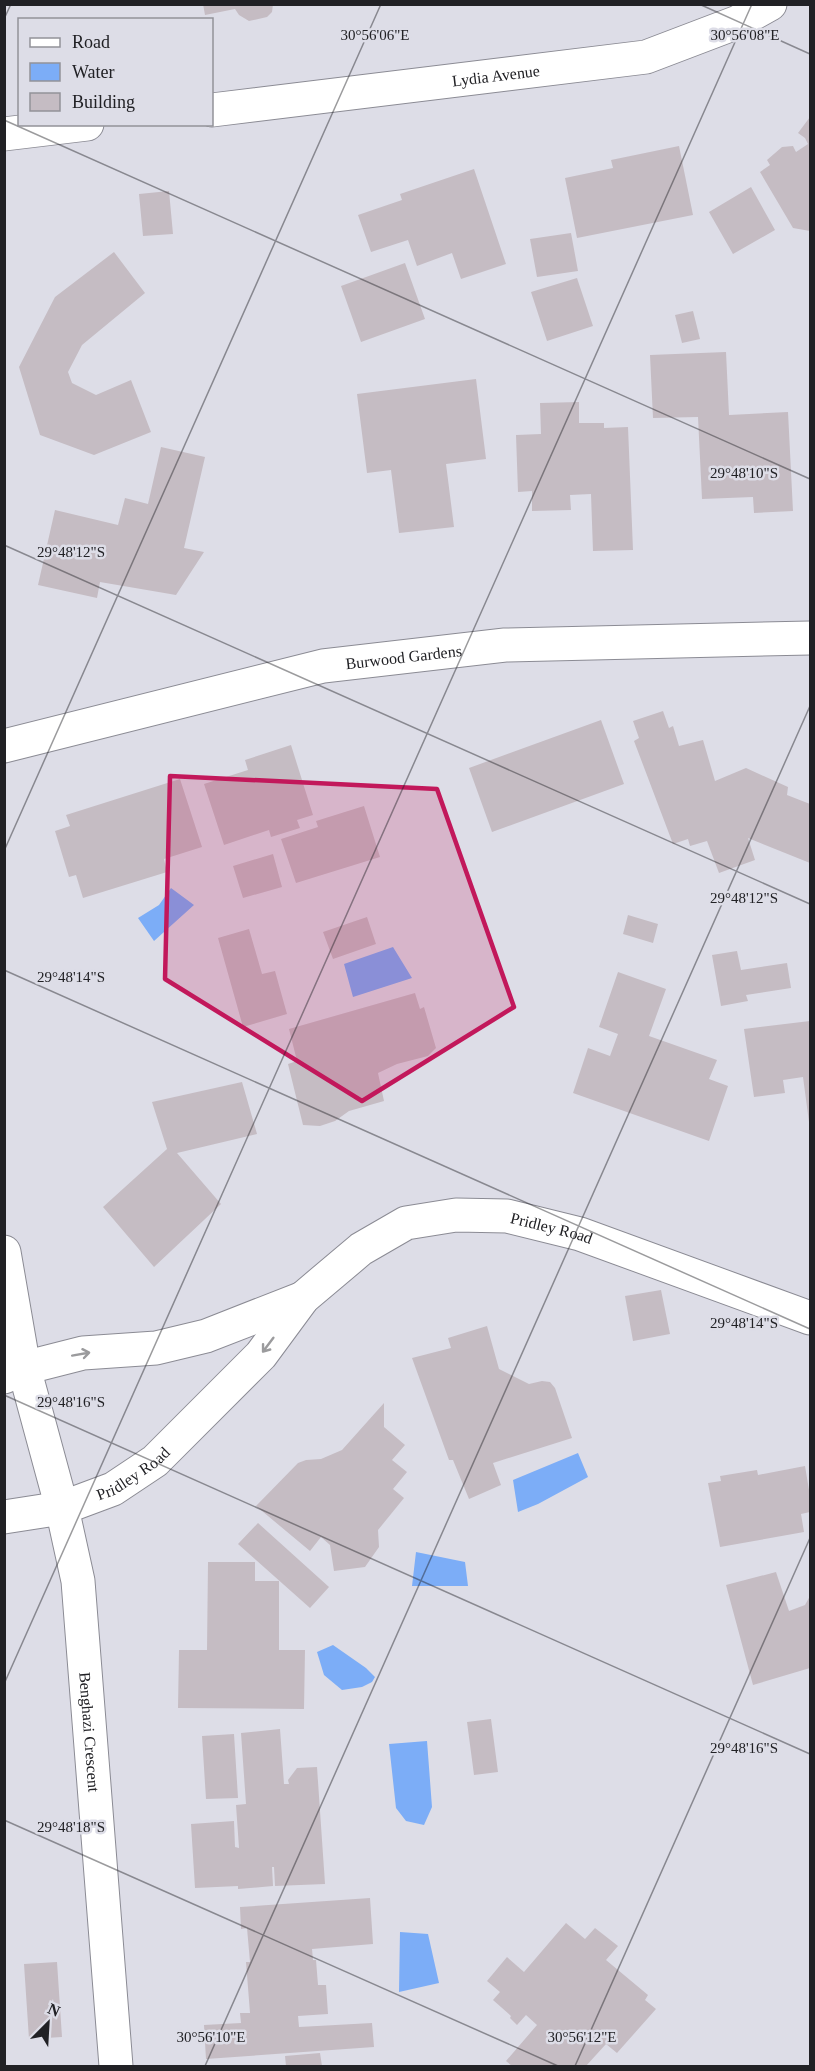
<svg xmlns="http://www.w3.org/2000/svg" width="815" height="2071" font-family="'Times New Roman',serif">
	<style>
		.water { fill: #7cadf7 }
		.building { fill: #c5bcc3 }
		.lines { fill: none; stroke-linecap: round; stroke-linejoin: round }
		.street-casing { stroke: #8b8b94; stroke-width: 35 }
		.secondary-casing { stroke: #8b8b94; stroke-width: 35 }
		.street { stroke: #fff; stroke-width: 33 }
		.secondary { stroke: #fff; stroke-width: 33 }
		.oneway { stroke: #9b9b9d }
		.marked { fill: #c2185b; fill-opacity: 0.2; stroke: #c2185b; stroke-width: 4.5; stroke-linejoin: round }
		.ticks { fill: none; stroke: #212125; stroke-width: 1.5; stroke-opacity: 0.45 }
		.labels { text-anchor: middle; stroke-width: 5; stroke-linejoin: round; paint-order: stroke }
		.street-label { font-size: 16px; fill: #212125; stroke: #dddde7 }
		.ticks-label { font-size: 15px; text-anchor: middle; fill: #212125; stroke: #dddde7; stroke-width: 5; stroke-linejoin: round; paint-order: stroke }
	</style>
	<rect width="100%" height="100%" fill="#dddde7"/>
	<path class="water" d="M 171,888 L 194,905 L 154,941 L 138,918 L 159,905 Z
		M 393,947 L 412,978 L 353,997 L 344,964 Z
		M 578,1453 L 588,1477 L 538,1504 L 518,1512 L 513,1480 Z
		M 416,1552 L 465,1562 L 468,1586 L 412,1586 Z
		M 333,1645 L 366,1668 L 375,1677 L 372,1682 L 362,1687 L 342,1690 L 324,1675 L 317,1652 Z
		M 427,1741 L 432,1807 L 424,1825 L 406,1821 L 396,1808 L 389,1744 Z
		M 400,1932 L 428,1934 L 439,1983 L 399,1992 Z"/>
	<path class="building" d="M 203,4 L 273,4 L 272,12 L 267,17 L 249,21 L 239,15 L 235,9 L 205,15 Z
		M 810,117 L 810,231 L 793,228 L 760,172 L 770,165 L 767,160 L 782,147 L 793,146 L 796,152 L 808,144 L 805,138 L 798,133 Z
		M 679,146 L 693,215 L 577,238 L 565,178 L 613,168 L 611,160 Z
		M 474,169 L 506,264 L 461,279 L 452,253 L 417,266 L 408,240 L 371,252 L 358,215 L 402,200 L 400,194 Z
		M 751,187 L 775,230 L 733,254 L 709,212 Z
		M 169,191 L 173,234 L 143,236 L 139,194 Z
		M 571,233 L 578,271 L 537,277 L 530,239 Z
		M 114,252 L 145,293 L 82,345 L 68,372 L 72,383 L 96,395 L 131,380 L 151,432 L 94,455 L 40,435 L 19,367 L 55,297 Z
		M 405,263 L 425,319 L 361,342 L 341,286 Z
		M 577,278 L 593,326 L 547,341 L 531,292 Z
		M 693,311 L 700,339 L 682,343 L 675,315 Z
		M 726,352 L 729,415 L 788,412 L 793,511 L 754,513 L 753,497 L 702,499 L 698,417 L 653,418 L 650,355 Z
		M 476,379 L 486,459 L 446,464 L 454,527 L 399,533 L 391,470 L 367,473 L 357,394 Z
		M 579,402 L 579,423 L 604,423 L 604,428 L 628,427 L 633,550 L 593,551 L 591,494 L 570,495 L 571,510 L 532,511 L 532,491 L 518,492 L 516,435 L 541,434 L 540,403 Z
		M 161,447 L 205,457 L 184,548 L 204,552 L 176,595 L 100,582 L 97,598 L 38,585 L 55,510 L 118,525 L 125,498 L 148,504 Z
		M 663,711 L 669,728 L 673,726 L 679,746 L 703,740 L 715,781 L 746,768 L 788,787 L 787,795 L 810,804 L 810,863 L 748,838 L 755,860 L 719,873 L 707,841 L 690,846 L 688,839 L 673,844 L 634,741 L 639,738 L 633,721 Z
		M 601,720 L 624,784 L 492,832 L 469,768 Z
		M 291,745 L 313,815 L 297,820 L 300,828 L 271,837 L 269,830 L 224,845 L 204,784 L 248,770 L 245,760 Z
		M 180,779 L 202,847 L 164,859 L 167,872 L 83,898 L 76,875 L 69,877 L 55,831 L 70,826 L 66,815 Z
		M 364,806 L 380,857 L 296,883 L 281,839 L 318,827 L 316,821 Z
		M 273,854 L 282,887 L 243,898 L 233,866 Z
		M 628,915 L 658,924 L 653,943 L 623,934 Z
		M 367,917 L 376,944 L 333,959 L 323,932 Z
		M 249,929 L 262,974 L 275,971 L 287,1014 L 243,1027 L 218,938 Z
		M 737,951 L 741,970 L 787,963 L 791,988 L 746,995 L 748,1001 L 721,1006 L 712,955 Z
		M 618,972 L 666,989 L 649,1036 L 717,1060 L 709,1079 L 728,1086 L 709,1141 L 573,1093 L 588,1048 L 610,1056 L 618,1034 L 599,1027 Z
		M 415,993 L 420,1009 L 424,1007 L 436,1048 L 428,1056 L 397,1064 L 378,1073 L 384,1101 L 349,1111 L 335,1121 L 320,1126 L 303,1125 L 288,1064 L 297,1061 L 289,1029 Z
		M 810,1021 L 810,1122 L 809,1122 L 803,1077 L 783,1080 L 785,1093 L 754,1097 L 744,1029 Z
		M 242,1082 L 257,1134 L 177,1153 L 221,1204 L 154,1267 L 103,1207 L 167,1149 L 152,1102 Z
		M 661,1290 L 670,1334 L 633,1341 L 625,1296 Z
		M 487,1326 L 499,1369 L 529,1384 L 542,1381 L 550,1382 L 555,1388 L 572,1438 L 493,1463 L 501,1485 L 469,1499 L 453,1460 L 449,1460 L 412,1358 L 451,1348 L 448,1338 Z
		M 384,1403 L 384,1427 L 405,1445 L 392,1460 L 407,1472 L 393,1489 L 404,1498 L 378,1530 L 379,1547 L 365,1567 L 334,1571 L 330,1545 L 321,1537 L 310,1551 L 256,1506 L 298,1463 L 306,1460 L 321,1459 L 342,1450 Z
		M 805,1466 L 810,1496 L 810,1512 L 801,1514 L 804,1532 L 720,1547 L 708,1483 L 721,1481 L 720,1476 L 757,1470 L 758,1475 Z
		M 258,1523 L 329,1587 L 310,1608 L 238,1544 Z
		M 208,1562 L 255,1562 L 255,1581 L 279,1581 L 279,1650 L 305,1650 L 304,1709 L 178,1708 L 179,1650 L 207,1650 Z
		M 776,1572 L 789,1611 L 805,1605 L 810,1596 L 810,1668 L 753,1685 L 726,1585 Z
		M 491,1719 L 498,1772 L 474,1775 L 467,1722 Z
		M 280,1729 L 284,1784 L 289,1784 L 288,1780 L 297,1768 L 317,1767 L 325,1884 L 275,1886 L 274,1867 L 272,1867 L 273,1886 L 238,1889 L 238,1886 L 195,1888 L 191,1824 L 234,1821 L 235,1847 L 239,1848 L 236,1805 L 246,1804 L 241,1733 Z
		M 234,1734 L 238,1798 L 206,1799 L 202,1736 Z
		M 370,1898 L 373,1944 L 312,1949 L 313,1960 L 316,1960 L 318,1985 L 326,1985 L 328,2014 L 298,2016 L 299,2027 L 372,2023 L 374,2047 L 206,2059 L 204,2025 L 241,2023 L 240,2013 L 250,2013 L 246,1962 L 250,1962 L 247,1928 L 241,1929 L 240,1907 Z
		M 566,1923 L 585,1939 L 595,1928 L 618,1946 L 606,1960 L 648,1995 L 645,2000 L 656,2009 L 617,2053 L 606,2044 L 586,2066 L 512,2066 L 506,2061 L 537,2025 L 526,2015 L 517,2025 L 510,2018 L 511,2016 L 493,2000 L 500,1992 L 487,1981 L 507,1957 L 524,1972 Z
		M 57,1962 L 62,2037 L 29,2039 L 24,1964 Z
		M 320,2053 L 322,2066 L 286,2066 L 285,2056 Z"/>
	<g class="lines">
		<defs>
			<g id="street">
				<path id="s1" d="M 212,110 L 646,57 L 738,22 L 770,4"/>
				<path d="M 4,134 L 87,124"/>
				<path id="s2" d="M 4,746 L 323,666 L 505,645 L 810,638"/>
				<path id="s3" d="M 4,1252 L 24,1368 L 62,1508 L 78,1581 L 116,2066"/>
			</g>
			<g id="secondary">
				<path d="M 4,1377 L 24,1368 L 83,1353 L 156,1348 L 206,1336 L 303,1298"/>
				<path id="s4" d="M 4,1517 L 62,1508 L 113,1489 L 155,1461 L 261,1355 L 303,1298 L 361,1249 L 406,1223 L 456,1215 L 507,1216 L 580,1234 L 810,1318"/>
			</g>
		</defs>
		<use href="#street" class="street-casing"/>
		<use href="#secondary" class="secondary-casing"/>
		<use href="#street" class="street"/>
		<use href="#secondary" class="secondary"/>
	</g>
	<defs><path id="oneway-shaft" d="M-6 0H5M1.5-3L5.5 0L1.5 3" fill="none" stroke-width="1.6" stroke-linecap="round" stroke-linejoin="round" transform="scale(1.5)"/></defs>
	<g class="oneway">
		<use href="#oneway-shaft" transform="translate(268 1345) rotate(127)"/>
		<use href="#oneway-shaft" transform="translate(81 1354) rotate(-10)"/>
	</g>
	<path class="marked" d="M 170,776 L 437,789 L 514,1007 L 362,1101 L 165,979 Z"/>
	<path class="ticks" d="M 699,4 L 810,54M 4,19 L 11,4M 4,120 L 810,479M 4,545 L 810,904M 4,851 L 381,4M 4,970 L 810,1329M 4,1395 L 810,1754M 4,1684 L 752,4M 4,1820 L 558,2066M 205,2066 L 810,706M 575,2066 L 810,1538"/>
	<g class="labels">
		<g class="street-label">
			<text dy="6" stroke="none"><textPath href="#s1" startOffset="286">Lydia Avenue</textPath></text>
			<text dy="6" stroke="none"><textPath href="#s2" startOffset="410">Burwood Gardens</textPath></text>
			<text dy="6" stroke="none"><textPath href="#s4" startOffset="660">Pridley Road</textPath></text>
			<text dy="6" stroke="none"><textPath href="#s4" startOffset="138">Pridley Road</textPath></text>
			<text dy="6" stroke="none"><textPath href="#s3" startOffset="489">Benghazi Crescent</textPath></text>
		</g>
	</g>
	<g class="ticks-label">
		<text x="375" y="40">30°56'06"E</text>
		<text x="745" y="40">30°56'08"E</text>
		<text x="744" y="478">29°48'10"S</text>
		<text x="71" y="557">29°48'12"S</text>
		<text x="744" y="903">29°48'12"S</text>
		<text x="71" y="982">29°48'14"S</text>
		<text x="744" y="1328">29°48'14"S</text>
		<text x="71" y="1407">29°48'16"S</text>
		<text x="744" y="1753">29°48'16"S</text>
		<text x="71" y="1832">29°48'18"S</text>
		<text x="211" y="2042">30°56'10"E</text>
		<text x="582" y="2042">30°56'12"E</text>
	</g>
	<rect width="815" height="2071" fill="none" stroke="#212125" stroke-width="12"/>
	<rect x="18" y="18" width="195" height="108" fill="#dddde7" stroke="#929299" stroke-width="1.5"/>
	<rect x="30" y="38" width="30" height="9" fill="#ffffff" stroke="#929299" stroke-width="1.5"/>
	<text x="72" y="48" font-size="18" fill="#212125">Road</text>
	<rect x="30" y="63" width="30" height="18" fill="#7cadf7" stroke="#929299" stroke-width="1.5"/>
	<text x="72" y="78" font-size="18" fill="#212125">Water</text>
	<rect x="30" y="93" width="30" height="18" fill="#c5bcc3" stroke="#929299" stroke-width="1.5"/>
	<text x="72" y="108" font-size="18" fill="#212125">Building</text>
	<g transform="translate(48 2023) rotate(24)" stroke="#dddde7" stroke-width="4.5" paint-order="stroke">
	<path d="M0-4.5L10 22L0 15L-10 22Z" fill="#212125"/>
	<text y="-9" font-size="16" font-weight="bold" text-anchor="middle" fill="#212125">N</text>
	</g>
</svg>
